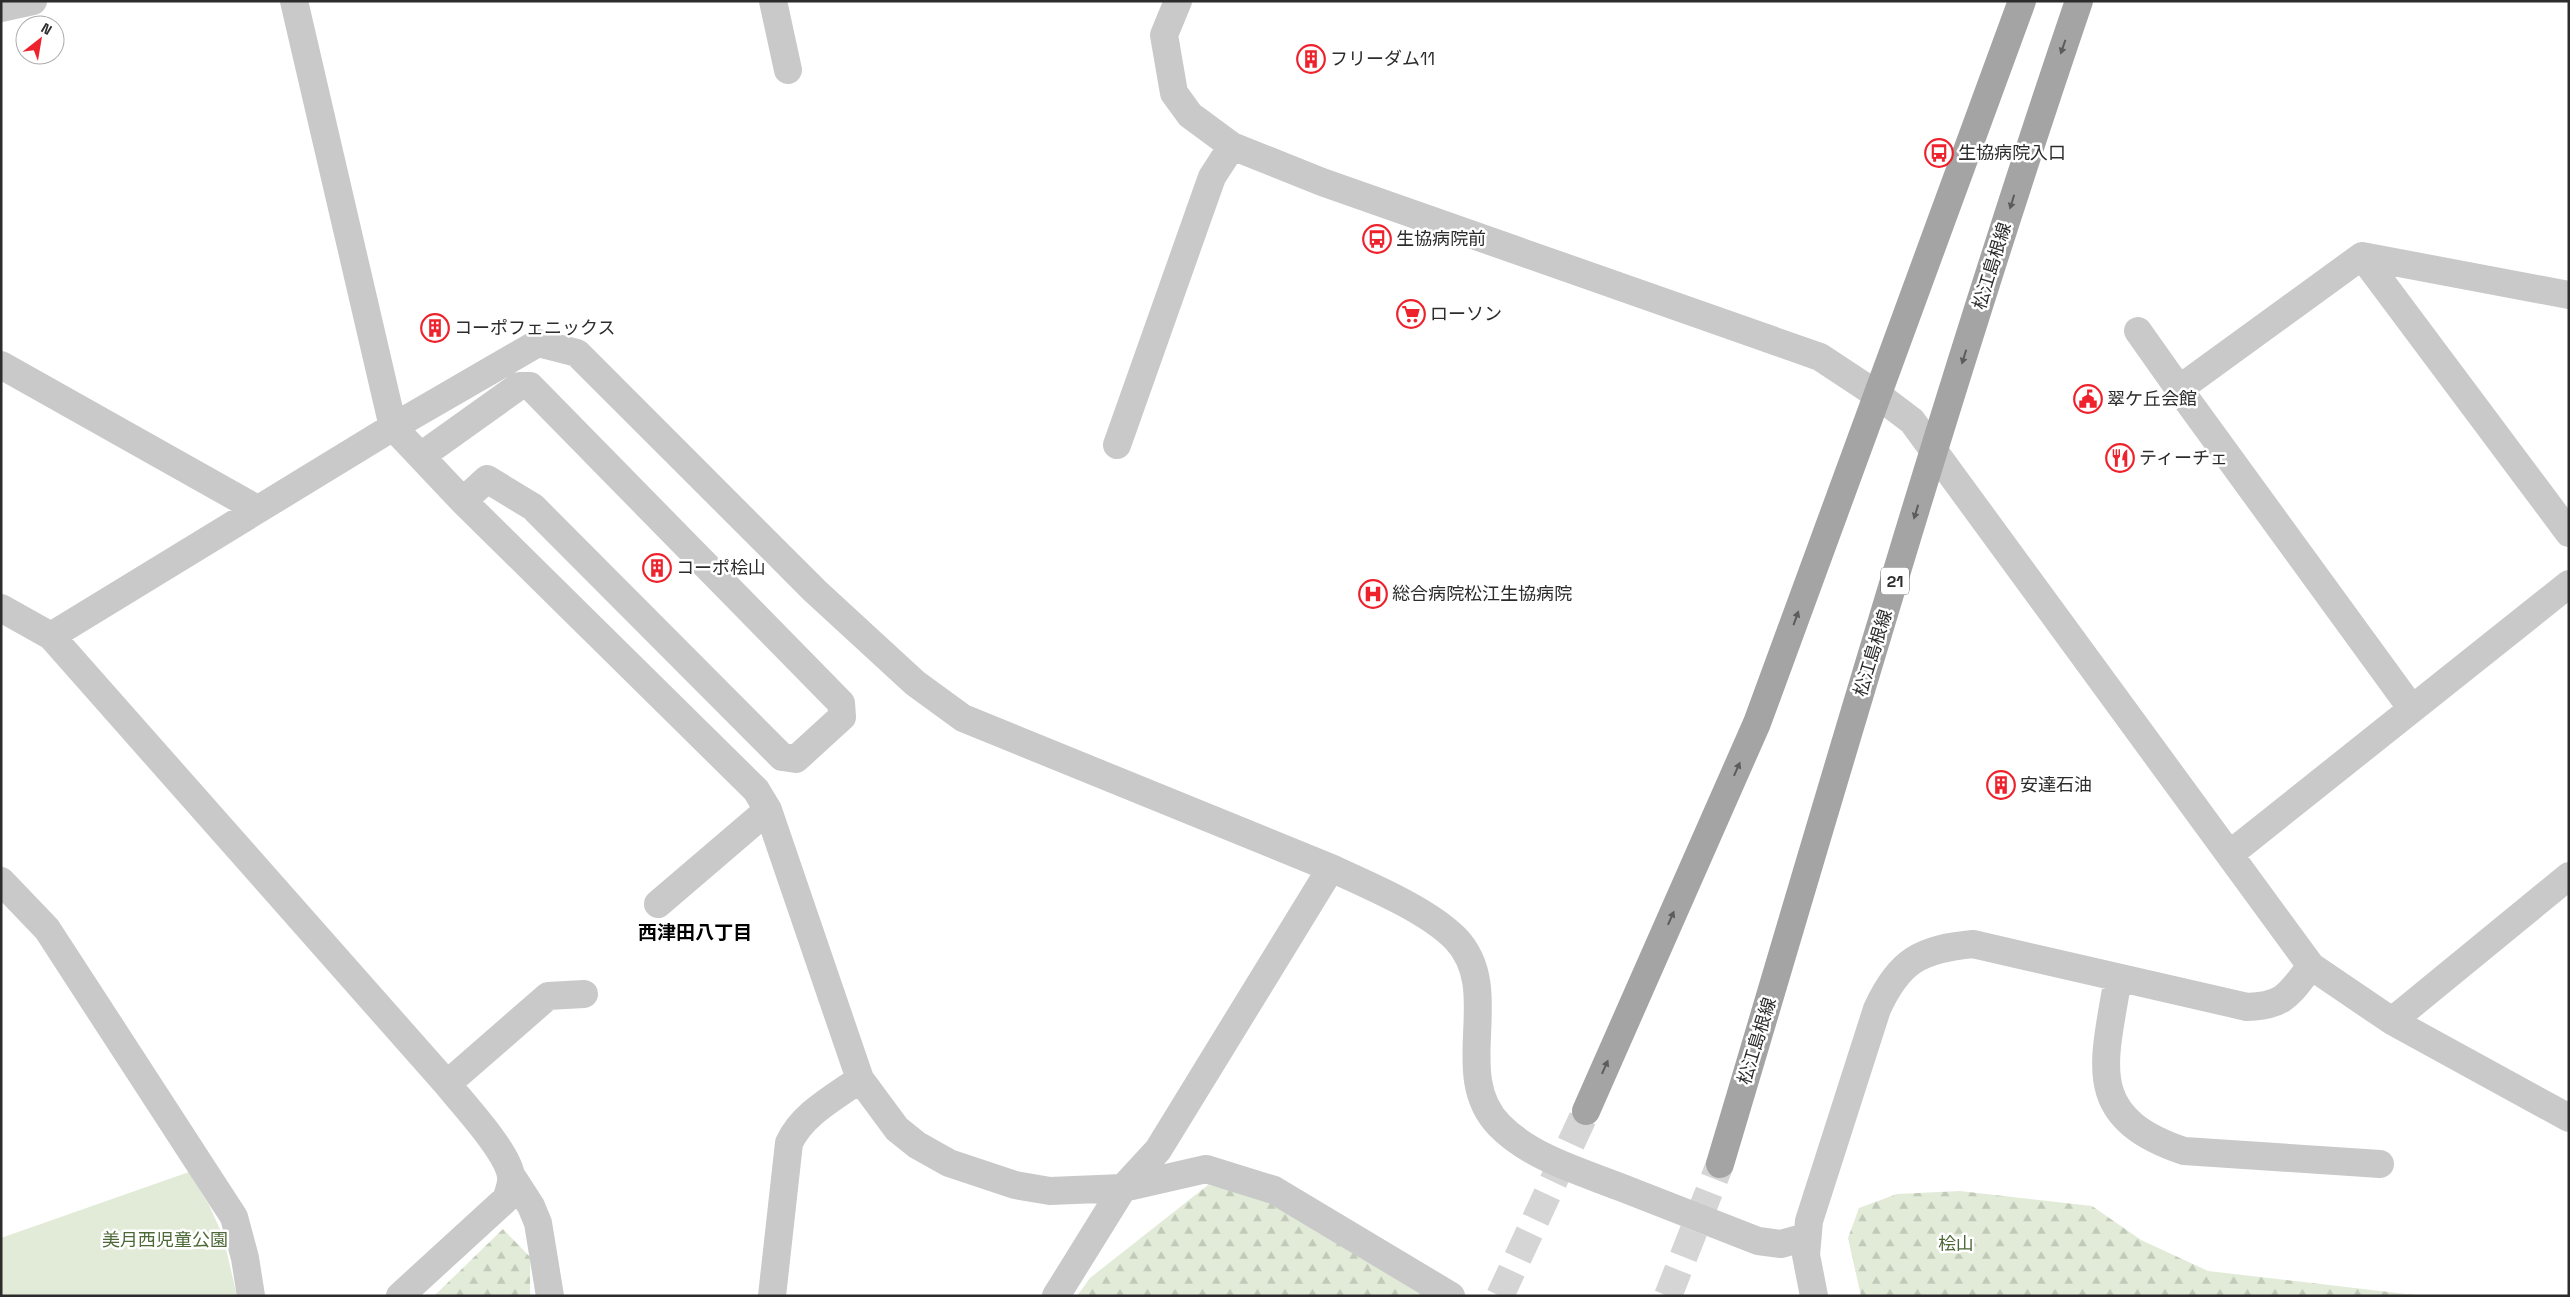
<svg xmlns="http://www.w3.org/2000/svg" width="2570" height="1297" font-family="'Space Grotesk','Noto Sans JP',sans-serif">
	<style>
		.forest { fill: url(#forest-firs) }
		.park { fill: #e1ebd7 }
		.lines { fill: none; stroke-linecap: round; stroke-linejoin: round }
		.major-tunnel { stroke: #d5d5d5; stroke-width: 28; stroke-dasharray: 28 14; stroke-linecap: butt }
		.minor { stroke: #c9c9c9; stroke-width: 28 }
		.major { stroke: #a4a4a4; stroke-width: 28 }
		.oneway { fill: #5c5c5c }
		.labels { text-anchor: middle; stroke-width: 5; stroke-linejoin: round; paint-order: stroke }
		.shield { fill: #fff; stroke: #6b6b6b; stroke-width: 1 }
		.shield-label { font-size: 16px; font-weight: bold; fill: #2c2c2c }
		.poi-label { font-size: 18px; fill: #2c2c2c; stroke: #fff; text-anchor: start }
		.street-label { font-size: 18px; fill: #2c2c2c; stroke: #fff }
		.park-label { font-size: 18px; fill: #4d6937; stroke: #fff }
		.neighbourhood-label { font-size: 19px; font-weight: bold; fill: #000; stroke: #fff }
	</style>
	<defs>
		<pattern id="forest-firs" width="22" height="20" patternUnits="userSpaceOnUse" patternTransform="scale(1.25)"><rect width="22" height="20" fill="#e1ebd7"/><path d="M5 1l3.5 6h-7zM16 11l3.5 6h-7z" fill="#c1cab9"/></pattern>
	</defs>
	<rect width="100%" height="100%" fill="#fff"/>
	<path class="forest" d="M 1208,1185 L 1262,1197 L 1424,1296 L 1077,1296 L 1090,1278 Z
		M 1960,1191 L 2092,1206 L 2141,1240 L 2208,1271 L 2423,1296 L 1861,1296 L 1848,1238 L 1859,1208 L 1897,1194 Z
		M 503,1229 L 530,1257 L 530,1296 L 434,1296 Z"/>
	<path class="park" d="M 189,1172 L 209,1205 L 223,1236 L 237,1296 L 1,1296 L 1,1238 Z"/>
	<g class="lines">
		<path class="major-tunnel" d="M 1500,1296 L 1586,1111
			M 1668,1296 L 1720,1164"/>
		<path class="minor" d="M 294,1 L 393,427 L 463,501 L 756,790 L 768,810 L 860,1079 L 897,1129 L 917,1145 L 949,1163 L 1015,1185 L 1050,1191 L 1123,1188 L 1158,1150 L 1331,868 C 1368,885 1428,910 1456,939 C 1505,991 1449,1073 1499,1125 C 1530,1157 1579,1171 1620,1187 C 1666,1205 1712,1223 1758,1241 L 1781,1244 L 1806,1237
			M 773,1 L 788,70
			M 1178,1 L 1164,35 L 1174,93 L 1190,115 L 1232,146 L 1322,182 L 1820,357 L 1879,396 L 1912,421 L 2311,966 L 2392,1021 L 2569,1118
			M 1,8 L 33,1
			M 2362,256 L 2569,533
			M 2138,331 L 2179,389
			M 1,365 L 257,509
			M 1117,445 L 1212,177 L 1232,146
			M 421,456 L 519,386 L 530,386 L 841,703 L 842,717 L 796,759 L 782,757 L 533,507 L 487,479 L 463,501
			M 1,608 L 51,636 L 447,1084 C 463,1104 508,1152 511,1176 C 512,1184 509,1191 506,1199 L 400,1296
			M 51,636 L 393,427 L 538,343 L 577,353 L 815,591 L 915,683 L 963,718 L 1331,868
			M 2412,709 L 2179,389 L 2362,256 L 2569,295
			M 2230,854 L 2569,584
			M 1,881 L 47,929 L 234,1217 L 245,1258 L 251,1296
			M 658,904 L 768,810
			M 2118,978 C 2104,1064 2083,1117 2184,1151 L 2380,1164
			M 2392,1021 L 2569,876
			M 447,1084 L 548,996 L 584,994
			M 511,1175 L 531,1206 L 538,1223 L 550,1296
			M 772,1296 L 789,1143 C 802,1114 835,1097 860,1079
			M 1056,1296 L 1123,1188 L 1206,1169 L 1274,1190 L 1451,1296
			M 1814,1296 L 1806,1255 L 1809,1221 L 1877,1009 C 1899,961 1920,949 1973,944 L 2247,1007 C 2285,1006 2289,994 2311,966"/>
		<path class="major" d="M 1586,1111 L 1757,723 L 2022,1
			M 1720,1164 C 1836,776 1948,385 2079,1"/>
	</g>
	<defs><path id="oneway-solid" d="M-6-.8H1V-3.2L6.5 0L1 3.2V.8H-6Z" transform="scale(1.25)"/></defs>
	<g class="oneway">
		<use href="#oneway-solid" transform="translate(2063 47) rotate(109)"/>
		<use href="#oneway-solid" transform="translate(2012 202) rotate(107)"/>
		<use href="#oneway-solid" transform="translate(1964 357) rotate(107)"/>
		<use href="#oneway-solid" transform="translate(1916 512) rotate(107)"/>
		<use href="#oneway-solid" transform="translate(1796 618) rotate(-70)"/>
		<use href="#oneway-solid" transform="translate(1737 769) rotate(-66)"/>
		<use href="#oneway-solid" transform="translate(1671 918) rotate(-66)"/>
		<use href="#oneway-solid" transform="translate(1605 1067) rotate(-66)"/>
	</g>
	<defs>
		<symbol id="building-ring" viewBox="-11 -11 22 22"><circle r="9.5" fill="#fff" stroke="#ee222c" stroke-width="1.5"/><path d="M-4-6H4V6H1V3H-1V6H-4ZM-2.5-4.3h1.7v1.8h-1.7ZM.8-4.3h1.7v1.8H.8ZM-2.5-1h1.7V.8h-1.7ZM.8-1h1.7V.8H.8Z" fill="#ee222c"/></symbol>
		<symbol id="bus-ring" viewBox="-11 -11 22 22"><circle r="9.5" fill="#fff" stroke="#ee222c" stroke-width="1.5"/><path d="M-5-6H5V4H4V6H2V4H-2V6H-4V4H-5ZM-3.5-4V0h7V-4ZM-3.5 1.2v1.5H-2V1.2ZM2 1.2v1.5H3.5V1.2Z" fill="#ee222c"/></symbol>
		<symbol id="supermarket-ring" viewBox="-11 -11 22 22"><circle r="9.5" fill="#fff" stroke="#ee222c" stroke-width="1.5"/><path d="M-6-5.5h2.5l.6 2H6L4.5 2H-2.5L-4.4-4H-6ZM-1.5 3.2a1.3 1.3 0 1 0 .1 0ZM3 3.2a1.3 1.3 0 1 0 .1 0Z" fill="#ee222c"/></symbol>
		<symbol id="civic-ring" viewBox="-11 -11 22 22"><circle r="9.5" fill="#fff" stroke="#ee222c" stroke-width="1.5"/><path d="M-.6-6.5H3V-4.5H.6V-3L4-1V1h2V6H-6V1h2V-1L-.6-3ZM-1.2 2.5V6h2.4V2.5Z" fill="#ee222c"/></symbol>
		<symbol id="restaurant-ring" viewBox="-11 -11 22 22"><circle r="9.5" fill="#fff" stroke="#ee222c" stroke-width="1.5"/><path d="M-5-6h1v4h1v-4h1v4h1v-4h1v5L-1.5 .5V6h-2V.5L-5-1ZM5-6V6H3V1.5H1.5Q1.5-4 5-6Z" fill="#ee222c"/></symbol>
		<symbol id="hospital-ring" viewBox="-11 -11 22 22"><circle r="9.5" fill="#fff" stroke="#ee222c" stroke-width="1.5"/><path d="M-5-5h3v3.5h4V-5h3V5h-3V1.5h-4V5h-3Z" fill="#ee222c"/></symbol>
	</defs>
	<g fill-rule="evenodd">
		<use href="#building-ring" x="1295" y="43" width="32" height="32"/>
		<use href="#bus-ring" x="1923" y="137" width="32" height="32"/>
		<use href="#bus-ring" x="1361" y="223" width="32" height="32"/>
		<use href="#supermarket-ring" x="1395" y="298" width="32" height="32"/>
		<use href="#building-ring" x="419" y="312" width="32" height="32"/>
		<use href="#civic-ring" x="2072" y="383" width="32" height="32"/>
		<use href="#restaurant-ring" x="2104" y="442" width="32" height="32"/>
		<use href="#building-ring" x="641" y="552" width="32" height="32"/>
		<use href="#hospital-ring" x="1357" y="578" width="32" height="32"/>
		<use href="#building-ring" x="1985" y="769" width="32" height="32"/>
	</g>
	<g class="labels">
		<rect class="shield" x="1881" y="567.5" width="28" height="27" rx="4"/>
		<g class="shield-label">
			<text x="1895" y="587">21</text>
		</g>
		<g class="poi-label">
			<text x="1330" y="65">フリーダム11</text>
			<text x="1958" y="159">生協病院入口</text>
			<text x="1396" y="245">生協病院前</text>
			<text x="1430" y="320">ローソン</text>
			<text x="454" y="334">コーポフェニックス</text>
			<text x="2107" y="405">翠ケ丘会館</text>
			<text x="2139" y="464">ティーチェ</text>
			<text x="676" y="574">コーポ桧山</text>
			<text x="1392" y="600">総合病院松江生協病院</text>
			<text x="2020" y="791">安達石油</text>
		</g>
		<g class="street-label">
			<text transform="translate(1992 266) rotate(-73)" y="6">松江島根線</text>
			<text transform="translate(1873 653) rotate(-73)" y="6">松江島根線</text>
			<text transform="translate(1757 1041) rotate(-73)" y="6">松江島根線</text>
		</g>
		<g class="park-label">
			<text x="165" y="1246">美月西児童公園</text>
			<text x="1956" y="1250">桧山</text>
		</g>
		<g class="neighbourhood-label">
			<text x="695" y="939">西津田八丁目</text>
		</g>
	</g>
	<rect width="2570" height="1297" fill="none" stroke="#2c2c2c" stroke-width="5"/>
	<g transform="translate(40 40) rotate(31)"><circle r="24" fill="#ffffff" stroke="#ababab"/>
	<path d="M0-4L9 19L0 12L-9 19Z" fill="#ee222c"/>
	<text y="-8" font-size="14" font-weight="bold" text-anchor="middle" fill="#2c2c2c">N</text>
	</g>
</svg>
